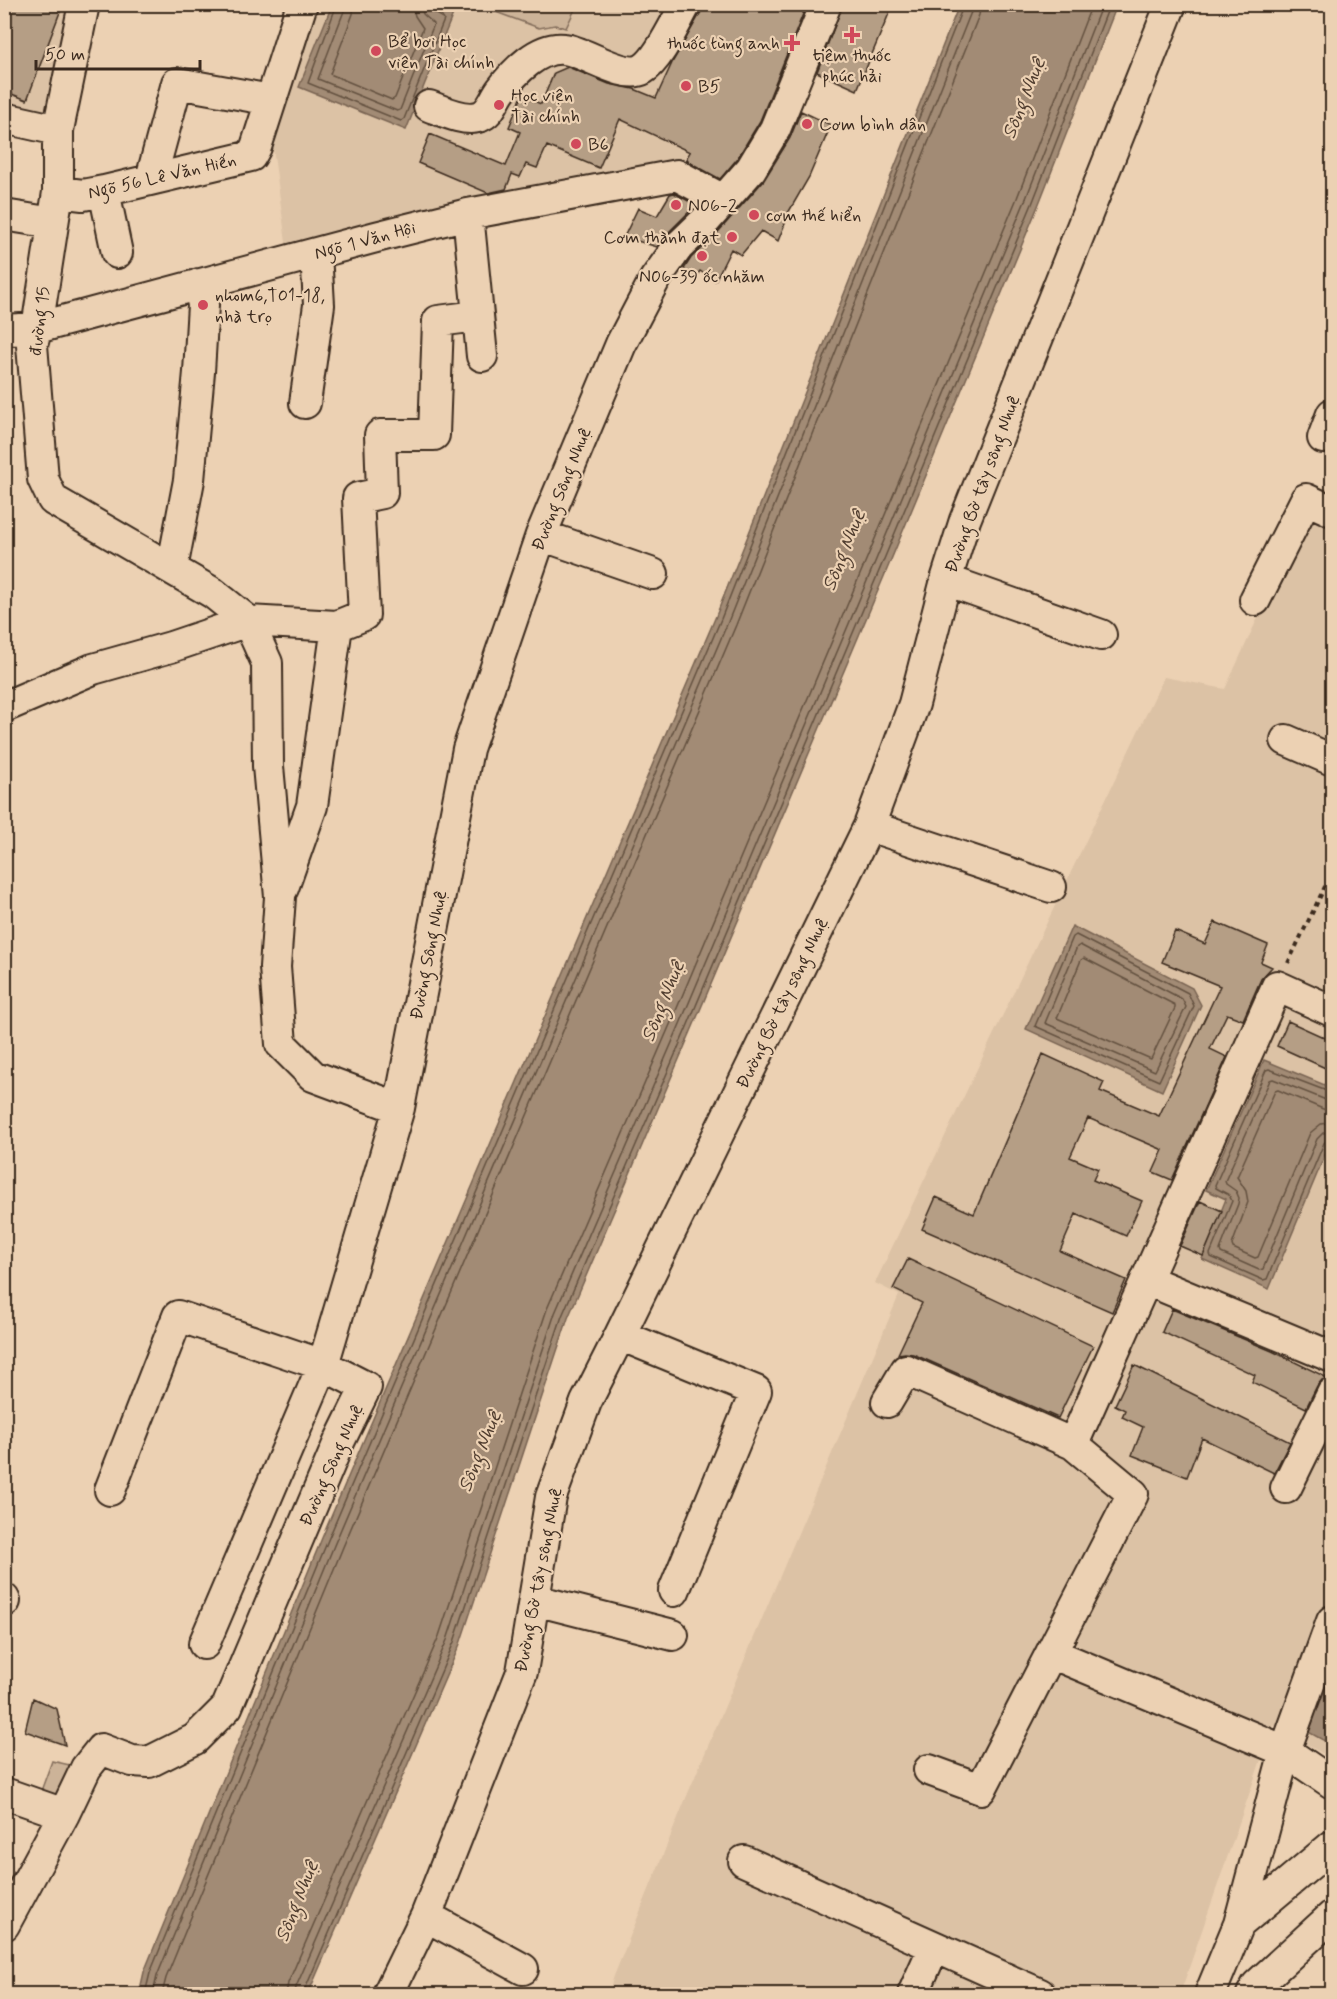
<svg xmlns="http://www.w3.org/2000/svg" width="1337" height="1999" font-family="Mynerve,sans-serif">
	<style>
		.built { fill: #dcc2a5 }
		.green { fill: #ccb398; stroke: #846e5b; stroke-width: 1.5 }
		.water { fill: #a28b74; stroke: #796452; stroke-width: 1.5 }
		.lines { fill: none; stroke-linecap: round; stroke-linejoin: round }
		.shore { stroke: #645140; stroke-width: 1.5 }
		.building { fill: #b59e85; stroke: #3b2a1e; stroke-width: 1.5 }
		.minor-casing { stroke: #3b2a1e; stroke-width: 34 }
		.path { stroke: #3b2a1e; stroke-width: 4; stroke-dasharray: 4.5 4.5; stroke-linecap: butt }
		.minor { stroke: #ecd1b3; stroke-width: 30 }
		.poi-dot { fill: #d1495b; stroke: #ecd1b3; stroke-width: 2 }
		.labels { text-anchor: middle; stroke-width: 4.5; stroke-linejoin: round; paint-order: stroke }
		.poi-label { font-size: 18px; fill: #3b2a1e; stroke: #ecd1b3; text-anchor: start }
		.street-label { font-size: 18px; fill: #3b2a1e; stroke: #ecd1b3 }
		.water-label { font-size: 20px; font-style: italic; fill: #503d2f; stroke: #ecd1b3 }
	</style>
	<rect width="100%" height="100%" fill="#ecd1b3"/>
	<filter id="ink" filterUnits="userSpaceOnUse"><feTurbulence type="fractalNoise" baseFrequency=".0167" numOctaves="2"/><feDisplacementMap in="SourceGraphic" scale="12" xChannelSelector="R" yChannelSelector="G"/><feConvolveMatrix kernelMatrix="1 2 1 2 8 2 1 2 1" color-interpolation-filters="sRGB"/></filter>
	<g filter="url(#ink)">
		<path class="built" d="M 5,5 L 79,5 L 51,122 L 5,112 Z
			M 316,5 L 817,5 L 795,58 L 754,41 L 679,168 L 288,257 L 273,148 L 291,62 Z
			M 1309,507 L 1332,518 L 1332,1759 L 1273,1725 L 1180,1994 L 608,1994 L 614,1976 L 686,1798 L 899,1295 L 875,1283 L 1164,677 L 1225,689 Z"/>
		<path class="green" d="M 477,5 L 577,5 L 566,28 L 555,25 L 539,28 Z
			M 52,1761 L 83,1768 L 62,1807 L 38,1799 Z"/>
		<path class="water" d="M 332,5 L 428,5 L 453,14 L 406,130 L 299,87 Z
			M 959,5 L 1117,5 L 1038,206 L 888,567 L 692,1029 L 568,1318 L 460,1644 L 308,1994 L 139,1994 L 144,1972 L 322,1538 L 716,616 Z
			M 1072,926 L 1192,988 L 1201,1005 L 1162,1091 L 1026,1029 Z
			M 1264,1060 L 1332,1088 L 1332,1138 L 1269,1289 L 1202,1259 L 1226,1199 L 1206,1190 Z
			M 1332,1643 L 1332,1745 L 1301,1728 Z"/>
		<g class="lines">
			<path class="shore" d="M 337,4 L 308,83 L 401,121 L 404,119 L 444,20 L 442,17 L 431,11 L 429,4
				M 345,4 L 344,11 L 318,79 L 397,111 L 400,110 L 434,24 L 423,14 L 421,4
				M 354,4 L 353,14 L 330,74 L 392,100 L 395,98 L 423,28 L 415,16 L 412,4
				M 1076,935 L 1188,993 L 1194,1006 L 1159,1081 L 1035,1026 L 1073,937 Z
				M 1080,945 L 1182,999 L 1186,1007 L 1155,1071 L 1045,1023 L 1077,947 Z
				M 1084,958 L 1175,1005 L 1175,1008 L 1151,1059 L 1057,1018 L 1081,960 Z
				M 1332,1093 L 1269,1069 L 1266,1070 L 1215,1185 L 1216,1188 L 1229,1195 L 1232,1201 L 1210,1254 L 1211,1257 L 1263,1280 L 1267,1279 L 1324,1143 L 1328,1139 L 1332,1138
				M 1332,1101 L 1326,1100 L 1273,1079 L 1270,1080 L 1225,1181 L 1226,1184 L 1236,1191 L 1239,1198 L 1238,1204 L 1220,1250 L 1221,1253 L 1259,1270 L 1263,1269 L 1317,1139 L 1323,1133 L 1332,1131
				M 1332,1110 L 1323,1109 L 1278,1090 L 1275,1091 L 1237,1177 L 1246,1191 L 1248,1202 L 1232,1245 L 1233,1248 L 1255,1258 L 1258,1257 L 1310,1133 L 1321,1124 L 1332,1122
				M 145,1994 L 150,1973 L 328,1540 L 721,619 L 964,4
				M 153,1994 L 157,1976 L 335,1543 L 728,622 L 971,12 L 972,4
				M 162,1994 L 166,1978 L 343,1547 L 736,625 L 979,15 L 981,4
				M 286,1994 L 288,1983 L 439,1636 L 547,1309 L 672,1020 L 867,558 L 1017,198 L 1092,4
				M 295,1994 L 296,1987 L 447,1640 L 555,1313 L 680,1024 L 875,562 L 1025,201 L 1102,4
				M 303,1994 L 454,1642 L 562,1316 L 687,1027 L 882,564 L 1032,204 L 1110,4"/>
		</g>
		<path class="building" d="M 4,4 L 63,4 L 27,100 L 4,91 Z
			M 703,4 L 807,4 L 760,121 L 737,159 L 720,179 L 689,162 L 686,159 L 690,152 L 620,119 L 599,168 L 547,146 L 537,168 L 526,164 L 520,177 L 512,174 L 506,189 L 488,193 L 418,163 L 430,134 L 506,166 L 520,132 L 509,127 L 522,96 L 541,104 L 554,73 L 568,67 L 609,84 L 634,89 L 656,98 L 672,63 L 701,12 Z
			M 843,4 L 893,4 L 857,90 L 817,72 Z
			M 801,111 L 831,125 L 809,177 L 784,220 L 786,221 L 778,241 L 761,231 L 741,255 L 731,249 L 715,281 L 700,271 L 695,278 L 684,269 L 691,258 L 719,231 L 764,180 L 790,138 Z
			M 674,193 L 696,205 L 666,235 L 657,247 L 624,237 L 638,208 L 657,216 L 670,194 Z
			M 1215,922 L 1268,945 L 1261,962 L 1272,967 L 1261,979 L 1243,1020 L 1227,1014 L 1210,1049 L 1227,1057 L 1172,1180 L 1153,1172 L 1163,1150 L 1088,1118 L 1070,1157 L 1098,1169 L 1093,1180 L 1142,1201 L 1126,1236 L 1076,1214 L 1060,1251 L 1126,1280 L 1112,1312 L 922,1229 L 936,1197 L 974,1214 L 1043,1054 L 1104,1082 L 1100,1091 L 1159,1116 L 1220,986 L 1162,962 L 1175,931 L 1205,944 Z
			M 1288,1021 L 1332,1041 L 1332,1071 L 1277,1046 Z
			M 1200,1201 L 1222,1211 L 1203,1256 L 1180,1246 Z
			M 908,1259 L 1093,1346 L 1058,1418 L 913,1354 L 905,1353 L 898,1354 L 922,1303 L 893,1289 Z
			M 1172,1309 L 1272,1351 L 1328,1378 L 1322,1380 L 1317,1386 L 1306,1408 L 1252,1382 L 1255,1375 L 1162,1332 Z
			M 1134,1365 L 1290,1442 L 1274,1473 L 1202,1438 L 1187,1477 L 1132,1455 L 1143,1427 L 1122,1417 L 1125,1410 L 1115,1405 Z
			M 33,1698 L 57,1709 L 65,1745 L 25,1731 Z"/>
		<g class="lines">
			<defs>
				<path id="minor" d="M 84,4 L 58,130 L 58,192 L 37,328 L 32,345 L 43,479 L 53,500 L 213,593 L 248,621 L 267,663 L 268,766 L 280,897 L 275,967 L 281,1044 L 313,1076 L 399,1108
					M 429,106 C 443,111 463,121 478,117 C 491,114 494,99 501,90 C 514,72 539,46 564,49 C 585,51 624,80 643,69 C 659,60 676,21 686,4
					M 4,118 L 58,130
					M 151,179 L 177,83 L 271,100
					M 104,191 L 117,253
					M 58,192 L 83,195 L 104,191 L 251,156 L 256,147 L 302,4
					M 468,214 L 482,356
					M 4,215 L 53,223
					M 4,330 L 37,328 L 376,237 L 468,214 L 677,175 L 723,200
					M 305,403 L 319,305 L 316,253
					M 1323,438 L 1332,414
					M 541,535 L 653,574
					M 172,569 L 189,480 L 199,372 L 203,305 L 199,284
					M 946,580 L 1101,635
					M 1255,600 L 1306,499 L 1332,511
					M 4,707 L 93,669 L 171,647 L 248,621 L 337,626 L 364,615 L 358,498 L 382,493 L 380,435 L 434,435 L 438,321 L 478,316
					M 1286,740 L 1332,760
					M 869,826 L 1051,887
					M 283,888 L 312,806 L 337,626
					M 1147,1280 L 1332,1357
					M 620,1335 L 756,1391 L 674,1591
					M 887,1402 L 906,1370 L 1073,1444 L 1133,1494 L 1051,1653
					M 1073,1444 L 1277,986 L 1332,1011
					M 1286,1488 L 1332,1394
					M 4,1599 L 5,1601
					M 535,1600 L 673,1635
					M 204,1644 L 323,1365 L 399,1108 L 468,749 L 541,535 L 621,344 L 655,279 L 678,247 L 706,220 L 751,169 L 775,129 L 826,4
					M 929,1770 L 981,1789 L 1051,1653 L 1285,1751 L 1332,1783
					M 4,1793 L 64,1814
					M 744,1861 L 1040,1994
					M 426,1916 L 523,1969
					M 1239,1924 L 1332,1846
					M 4,1925 L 64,1814 L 86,1768 L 101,1749 L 132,1761 L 149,1762 L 195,1739 L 227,1707 L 339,1442 L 366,1387 L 323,1365 L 178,1316 L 110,1490
					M 388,1994 L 426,1916 L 522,1672 L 551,1497 L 586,1402 L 620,1335 L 869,826 L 914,704 L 946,580 L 965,520 L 1171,4
					M 913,1994 L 934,1947
					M 1210,1994 L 1239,1924 L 1285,1751 L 1332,1621
					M 1252,1994 L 1257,1985 L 1332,1916"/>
			</defs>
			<use href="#minor" class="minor-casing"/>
			<path class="path" d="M 1288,963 L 1332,872"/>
			<use href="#minor" class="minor"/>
		</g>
	</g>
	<g class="poi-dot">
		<path d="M849 26h6v6h6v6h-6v6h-6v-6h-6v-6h6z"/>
		<path d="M789 34h6v6h6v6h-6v6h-6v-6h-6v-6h6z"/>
		<circle cx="376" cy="51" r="6"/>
		<circle cx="686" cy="86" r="6"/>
		<circle cx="499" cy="105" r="6"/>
		<circle cx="807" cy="124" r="6"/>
		<circle cx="576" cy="144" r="6"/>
		<circle cx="676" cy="205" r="6"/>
		<circle cx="754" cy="215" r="6"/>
		<circle cx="732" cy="237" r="6"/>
		<circle cx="702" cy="256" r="6"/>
		<circle cx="203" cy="305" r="6"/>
	</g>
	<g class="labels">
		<g class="poi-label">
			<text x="388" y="47">Bể bơi Học<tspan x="388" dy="21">viện Tài chính</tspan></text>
			<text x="780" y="49" text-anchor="end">thuốc tùng anh</text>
			<text x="852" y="61" text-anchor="middle">tiệm thuốc<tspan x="852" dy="21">phúc hải</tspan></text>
			<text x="698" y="92">B5</text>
			<text x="511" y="101">Học viện<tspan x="511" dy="21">Tài chính</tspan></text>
			<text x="819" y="130">Cơm bình dân</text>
			<text x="588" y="150">B6</text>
			<text x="688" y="211">N06-2</text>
			<text x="766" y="221">cơm thế hiển</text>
			<text x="720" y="243" text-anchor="end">Cơm thành đạt</text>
			<text x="702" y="282" text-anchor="middle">N06-39 ốc nhăm</text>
			<text x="215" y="301">nhom6,T01-18,<tspan x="215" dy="21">nhà trọ</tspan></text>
		</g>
		<g class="street-label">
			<text transform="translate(162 176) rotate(-13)" y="6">Ngõ 56 Lê Văn Hiến</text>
			<text transform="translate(365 240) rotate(-15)" y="6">Ngõ 1 Văn Hội</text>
			<text transform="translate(39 321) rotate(-83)" y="6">đường 15</text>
			<text transform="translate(982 484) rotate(-70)" y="6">Đường Bờ tây sông Nhuệ</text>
			<text transform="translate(561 489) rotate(-68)" y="6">Đường Sông Nhuệ</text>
			<text transform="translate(428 955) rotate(-79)" y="6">Đường Sông Nhuệ</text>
			<text transform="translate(782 1003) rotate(-64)" y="6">Đường Bờ tây sông Nhuệ</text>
			<text transform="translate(331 1465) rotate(-66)" y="6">Đường Sông Nhuệ</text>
			<text transform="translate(538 1580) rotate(-79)" y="6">Đường Bờ tây sông Nhuệ</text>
		</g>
		<g class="water-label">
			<text transform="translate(1023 98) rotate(-68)" y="7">Sông Nhuệ</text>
			<text transform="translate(843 550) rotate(-68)" y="7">Sông Nhuệ</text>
			<text transform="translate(662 1001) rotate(-68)" y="7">Sông Nhuệ</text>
			<text transform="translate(479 1451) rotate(-68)" y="7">Sông Nhuệ</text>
			<text transform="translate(296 1901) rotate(-68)" y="7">Sông Nhuệ</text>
		</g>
	</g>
	<rect width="1337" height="1999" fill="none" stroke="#ecd1b3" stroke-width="24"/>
	<rect x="12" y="12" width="1313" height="1975" fill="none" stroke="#3b2a1e" stroke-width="2" filter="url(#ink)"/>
	<path d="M36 60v9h164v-9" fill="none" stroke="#3b2a1e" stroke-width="3"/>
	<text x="45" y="60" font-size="18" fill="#3b2a1e" stroke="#ecd1b3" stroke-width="4.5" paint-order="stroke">50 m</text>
</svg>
